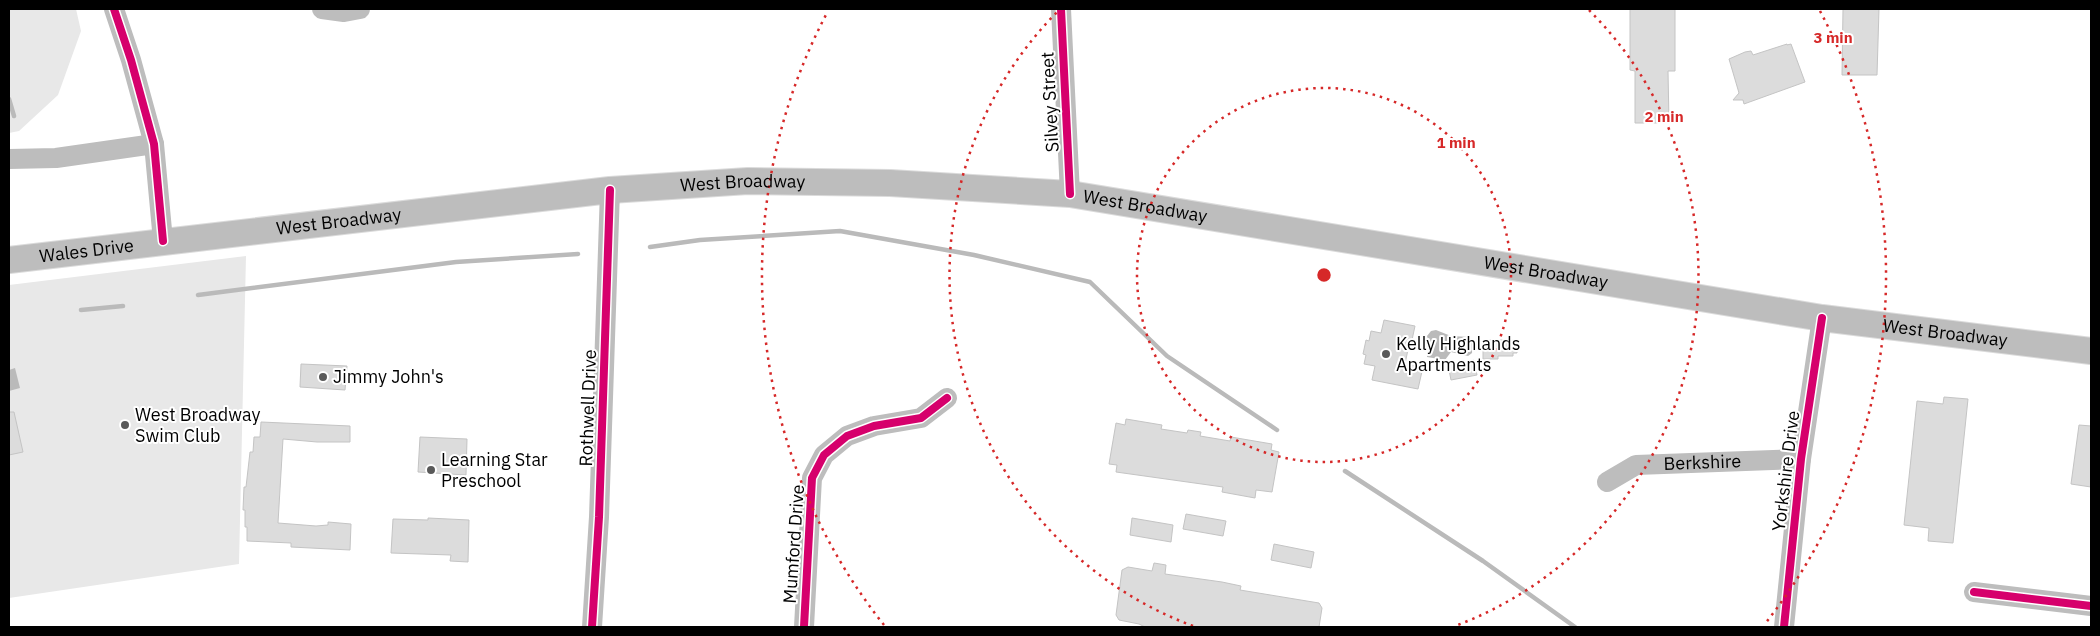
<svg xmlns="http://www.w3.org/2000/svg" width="2100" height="636" font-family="'IBM Plex Sans',sans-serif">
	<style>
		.green { fill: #e8e8e8 }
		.water { fill: #bababa }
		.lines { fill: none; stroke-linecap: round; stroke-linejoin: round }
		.stream { stroke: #bababa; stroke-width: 4.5 }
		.building { fill: #dcdcdc; stroke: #c4c4c4 }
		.major-casing { stroke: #dbdbdb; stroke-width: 28 }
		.minor { stroke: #bdbdbd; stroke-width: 20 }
		.major { stroke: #bdbdbd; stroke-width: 26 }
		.cycleway-casing { stroke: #fff; stroke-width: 11 }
		.cycleway { stroke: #d6006c; stroke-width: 8 }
		.ring { fill: none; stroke: #d62828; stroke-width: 2.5; stroke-dasharray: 2.5 5 }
		.poi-dot { fill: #595959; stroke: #fff; stroke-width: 2 }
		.labels { text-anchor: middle; stroke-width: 4; stroke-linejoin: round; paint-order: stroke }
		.street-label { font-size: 18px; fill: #000; stroke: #fff }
		.poi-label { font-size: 18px; fill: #000; stroke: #fff; text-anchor: start }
		.centre { fill: #d62828; stroke: #fff; stroke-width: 2.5 }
		.ring-label { font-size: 15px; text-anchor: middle; font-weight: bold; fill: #d62828; stroke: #fff; stroke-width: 4; stroke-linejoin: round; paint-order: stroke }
	</style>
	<rect width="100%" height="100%" fill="#fff"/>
	<path class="green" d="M 9,9 L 76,9 L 81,31 L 58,95 L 19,131 L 9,133 Z
		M 246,256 L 239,564 L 9,598 L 9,285 Z"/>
	<path class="water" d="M 1436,330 L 1451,336 L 1470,337 L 1473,341 L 1472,353 L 1468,356 L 1451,352 L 1445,360 L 1427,357 L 1427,352 L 1430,346 L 1427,336 L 1431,331 Z
		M 15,368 L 20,388 L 9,391 L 9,370 Z"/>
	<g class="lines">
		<path class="stream" d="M 9,99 L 14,116
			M 650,247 L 700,240 L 840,231 L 974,255 L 1090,282 L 1167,356 L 1277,430
			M 198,295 L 456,262 L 578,254
			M 81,310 L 123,306
			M 1345,471 L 1483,561 L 1575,627"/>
	</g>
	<path class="building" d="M 1630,9 L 1675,9 L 1675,71 L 1668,71 L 1669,123 L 1635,123 L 1635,71 L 1630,70 Z
		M 1843,9 L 1879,9 L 1877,75 L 1842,75 Z
		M 1787,44 L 1787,45 L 1791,44 L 1805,82 L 1744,104 L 1743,100 L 1733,100 L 1739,93 L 1729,59 L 1745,52 L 1751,51 L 1753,55 Z
		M 1384,320 L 1415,326 L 1412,340 L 1410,340 L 1405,364 L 1423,367 L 1418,389 L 1372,380 L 1375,366 L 1364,364 L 1366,355 L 1363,354 L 1366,340 L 1369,341 L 1371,331 L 1381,333 Z
		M 1483,340 L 1517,340 L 1517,353 L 1513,353 L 1513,356 L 1498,356 L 1498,359 L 1483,359 Z
		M 1474,360 L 1477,375 L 1451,380 L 1448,365 Z
		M 301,364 L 347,366 L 345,390 L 300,387 Z
		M 1944,397 L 1968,399 L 1953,543 L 1928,541 L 1929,528 L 1904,525 L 1917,401 L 1943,404 Z
		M 9,412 L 14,412 L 23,452 L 9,455 Z
		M 1126,419 L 1162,425 L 1161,429 L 1187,433 L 1188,430 L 1201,432 L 1200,436 L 1230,441 L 1231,437 L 1272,444 L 1271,450 L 1279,452 L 1272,492 L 1256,490 L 1255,498 L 1222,492 L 1223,487 L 1116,472 L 1117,465 L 1109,464 L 1116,423 L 1125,425 Z
		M 261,422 L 350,426 L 350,442 L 317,442 L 283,439 L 278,523 L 316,526 L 328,525 L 328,522 L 351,524 L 350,550 L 291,547 L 291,543 L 247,541 L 247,527 L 245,527 L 245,510 L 243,510 L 244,487 L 246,487 L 250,452 L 253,452 L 254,437 L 260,437 Z
		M 2079,425 L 2091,426 L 2091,487 L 2071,484 Z
		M 420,437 L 467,439 L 466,475 L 418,472 Z
		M 1186,514 L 1226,521 L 1223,536 L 1183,529 Z
		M 428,518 L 469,520 L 468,562 L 450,561 L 451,555 L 391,553 L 393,519 L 428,520 Z
		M 1132,518 L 1173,525 L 1171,542 L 1130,535 Z
		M 1274,544 L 1314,552 L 1311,568 L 1271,560 Z
		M 1154,563 L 1166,565 L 1165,574 L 1222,582 L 1241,586 L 1240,590 L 1319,603 L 1322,608 L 1319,627 L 1145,627 L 1139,624 L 1119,620 L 1116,615 L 1122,570 L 1128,567 L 1152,571 Z"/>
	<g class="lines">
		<defs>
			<g id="major">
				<path id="s2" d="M 9,260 L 610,190 L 748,181 L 890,183 L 1070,194 L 1822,318 L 2091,351"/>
			</g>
		</defs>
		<use href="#major" class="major-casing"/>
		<g class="minor">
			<path d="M 114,9 L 131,60 L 154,144 L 163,241"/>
			<path d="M 322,9 L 344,12 L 360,9"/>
			<path d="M 1061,9 L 1070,194"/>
			<path d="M 9,159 L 56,158 L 154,144"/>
			<path id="s1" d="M 1607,482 L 1636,465 L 1801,459"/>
			<path d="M 1974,592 L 2091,606"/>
			<path d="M 592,627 L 599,517 L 610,190"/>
			<path d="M 804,627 L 812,478 L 824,455 L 847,436 L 874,426 L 921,418 L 947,398"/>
			<path d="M 1784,627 L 1801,459 L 1822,318"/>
		</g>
		<use href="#major" class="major"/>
		<defs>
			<path id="cycleway" d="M 114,9 L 131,60 L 154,144 L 163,241
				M 1061,9 L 1070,194
				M 1974,592 L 2091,606
				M 592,627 L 599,517 L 610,190
				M 804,627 L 812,478 L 824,455 L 847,436 L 874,426 L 921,418 L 947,398
				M 1784,627 L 1801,459 L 1822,318"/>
		</defs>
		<use href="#cycleway" class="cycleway-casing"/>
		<use href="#cycleway" class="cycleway"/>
	</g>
	<g class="ring">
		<circle cx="1324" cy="275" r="187"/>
		<path d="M1193 626A375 375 0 0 1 1059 10M1589 10A375 375 0 0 1 1455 626"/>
		<path d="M884 625A562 562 0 0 1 828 11M1820 11A562 562 0 0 1 1764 625"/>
	</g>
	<g class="poi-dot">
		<circle cx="1386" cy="354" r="5"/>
		<circle cx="323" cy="377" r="5"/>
		<circle cx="125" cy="425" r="5"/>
		<circle cx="431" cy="470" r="5"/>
	</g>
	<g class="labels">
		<g class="street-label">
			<text transform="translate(1050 102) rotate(-93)" y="6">Silvey Street</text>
			<text dy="6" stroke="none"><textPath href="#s2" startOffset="738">West Broadway</textPath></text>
			<text dy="6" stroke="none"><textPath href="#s2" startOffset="1142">West Broadway</textPath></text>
			<text dy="6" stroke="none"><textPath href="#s2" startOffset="332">West Broadway</textPath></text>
			<text dy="6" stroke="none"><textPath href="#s2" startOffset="78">Wales Drive</textPath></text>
			<text dy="6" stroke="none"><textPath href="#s2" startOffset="1548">West Broadway</textPath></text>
			<text dy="6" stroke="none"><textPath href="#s2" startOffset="1952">West Broadway</textPath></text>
			<text transform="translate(588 408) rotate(-88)" y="6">Rothwell Drive</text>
			<text dy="6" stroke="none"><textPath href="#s1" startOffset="100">Berkshire</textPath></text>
			<text transform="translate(1786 471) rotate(-83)" y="6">Yorkshire Drive</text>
			<text transform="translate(794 544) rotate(-86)" y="6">Mumford Drive</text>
		</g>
		<g class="poi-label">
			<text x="1396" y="350">Kelly Highlands<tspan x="1396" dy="21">Apartments</tspan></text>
			<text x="333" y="383">Jimmy John's</text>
			<text x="135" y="421">West Broadway<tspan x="135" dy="21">Swim Club</tspan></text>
			<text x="441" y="466">Learning Star<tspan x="441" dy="21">Preschool</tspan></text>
		</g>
	</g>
	<circle cx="1324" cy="275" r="8" class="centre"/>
	<g class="ring-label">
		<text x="1833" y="43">3 min</text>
		<text x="1664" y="122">2 min</text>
		<text x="1456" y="148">1 min</text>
	</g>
	<rect width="2100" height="636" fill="none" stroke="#000000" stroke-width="20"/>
</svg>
